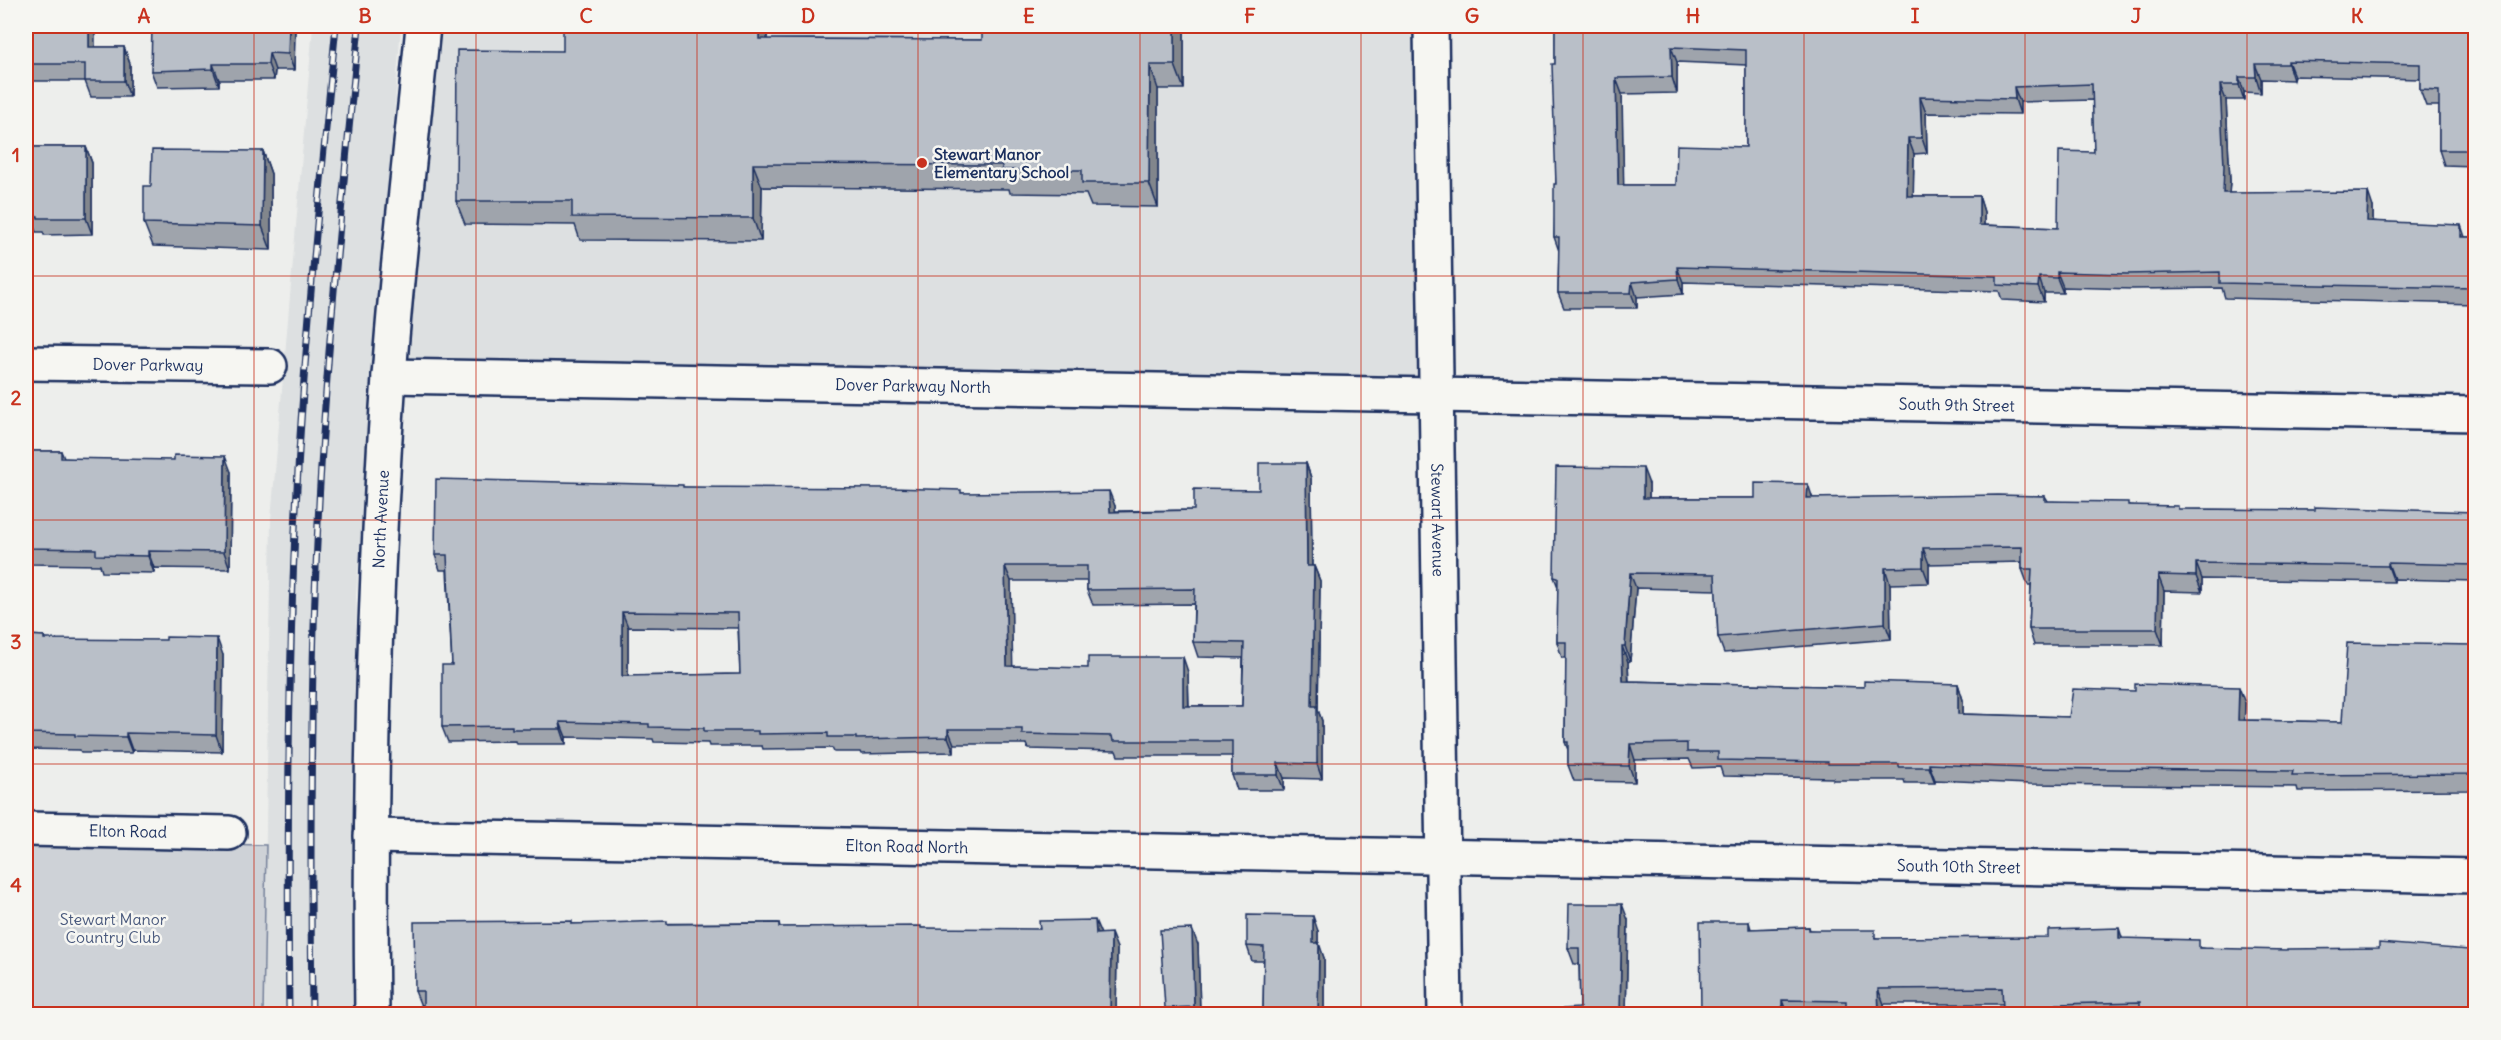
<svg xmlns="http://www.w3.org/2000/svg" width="2501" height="1040" font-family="Delius,sans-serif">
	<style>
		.built { fill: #dde0e1 }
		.green { fill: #ced2d7; stroke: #74809a; stroke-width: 1.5 }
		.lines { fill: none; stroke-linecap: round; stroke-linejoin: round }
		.minor-casing { stroke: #1b2f5e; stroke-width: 38 }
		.secondary-casing { stroke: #1b2f5e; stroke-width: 38 }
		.minor { stroke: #f6f6f2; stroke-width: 33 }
		.secondary { stroke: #f6f6f2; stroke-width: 33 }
		.rail-casing { stroke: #1b2f5e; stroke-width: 7 }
		.rail { stroke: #f6f6f2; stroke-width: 4.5; stroke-dasharray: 14; stroke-linecap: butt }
		.wall { fill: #9fa4ac; stroke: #1b2f5e; stroke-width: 1.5; fill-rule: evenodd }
		.shaded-wall { fill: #82868c; stroke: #1b2f5e; stroke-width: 1.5 }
		.building { fill: #b9bfc8; stroke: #1b2f5e; stroke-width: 1.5; fill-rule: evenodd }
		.grid { fill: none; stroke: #c8321e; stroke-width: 1.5; stroke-opacity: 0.55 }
		.poi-dot { fill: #c8321e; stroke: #f6f6f2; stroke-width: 2 }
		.labels { text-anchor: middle; stroke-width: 5; stroke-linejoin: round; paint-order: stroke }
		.poi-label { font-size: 16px; font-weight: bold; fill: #1b2f5e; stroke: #f6f6f2; text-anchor: start }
		.street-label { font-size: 16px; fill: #1b2f5e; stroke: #f6f6f2 }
		.park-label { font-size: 16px; fill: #48587c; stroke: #f6f6f2 }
		.neatline { fill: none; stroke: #c8321e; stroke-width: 2 }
		.grid-label { font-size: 20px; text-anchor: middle; font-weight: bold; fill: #c8321e }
	</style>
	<rect width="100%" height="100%" fill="#edeeec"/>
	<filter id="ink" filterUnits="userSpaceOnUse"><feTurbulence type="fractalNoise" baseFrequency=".0167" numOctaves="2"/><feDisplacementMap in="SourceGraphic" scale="12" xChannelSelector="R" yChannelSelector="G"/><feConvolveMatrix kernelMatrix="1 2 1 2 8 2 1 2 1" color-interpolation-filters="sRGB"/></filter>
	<g filter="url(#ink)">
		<path class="built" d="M 313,26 L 401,26 L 356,595 L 360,1014 L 263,1014 L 271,519 Z
			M 423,26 L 1432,26 L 1436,396 L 389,376 Z"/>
		<path class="green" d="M 26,840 L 266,845 L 263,1014 L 26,1014 Z"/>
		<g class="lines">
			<defs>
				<g id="minor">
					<path id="s1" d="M 26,363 L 270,366"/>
					<path id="s2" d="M 389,376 L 2476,414"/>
					<path id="s3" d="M 26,829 L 229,833"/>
					<path id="s4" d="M 371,836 L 2476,876"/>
					<path id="s5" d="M 372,1014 C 369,802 374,590 389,377 C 397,260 412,143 423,26"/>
				</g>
				<g id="secondary">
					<path id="s6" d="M 1431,26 L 1445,1014"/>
				</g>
			</defs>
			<use href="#minor" class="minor-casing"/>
			<use href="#secondary" class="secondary-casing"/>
			<use href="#minor" class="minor"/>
			<use href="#secondary" class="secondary"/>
			<defs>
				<path id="rail" d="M 289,1014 C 287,827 288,639 299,452 C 308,310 322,168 336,26
					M 312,1014 C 310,850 310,686 318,522 C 326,356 343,191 359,26"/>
			</defs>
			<use href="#rail" class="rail-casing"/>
			<use href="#rail" class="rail"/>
		</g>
		<path class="wall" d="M 26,26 L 95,47 L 124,47 L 130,64 L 130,97 L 91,97 L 85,81 L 26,81 Z
			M 295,26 L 294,70 L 275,70 L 274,80 L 219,80 L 219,86 L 157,87 L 151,71 Z
			M 767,26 L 767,39 L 982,40 L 1184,26 L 1184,89 L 1158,89 L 1158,207 L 1091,206 L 1086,194 L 1010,193 L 1009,189 L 762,187 L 761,241 L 580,240 L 575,225 L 465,224 L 456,201 L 563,51 Z
			M 1555,26 L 2475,26 L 2475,166 L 2444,165 L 2439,150 L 2439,106 L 2426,106 L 2420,90 L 2420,79 L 2294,76 L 2293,80 L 2261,79 L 2261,93 L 2244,92 L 2244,100 L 2226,100 L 2230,181 L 2229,193 L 2373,207 L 2373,221 L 2465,237 L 2475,237 L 2475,304 L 2225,298 L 2222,288 L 2133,289 L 2063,287 L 2063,293 L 2044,293 L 2044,302 L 2002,300 L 1999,291 L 1683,282 L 1683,294 L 1637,297 L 1637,308 L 1564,308 L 1558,293 L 1559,251 L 1554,237 L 1556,184 ZM 1677,62 L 1746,65 L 1746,147 L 1676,185 L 1623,185 L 1622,94 L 1677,93 ZM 2093,100 L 2094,152 L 2058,228 L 1984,225 L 1984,212 L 1979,196 L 1913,196 L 1914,154 L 1927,153 L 1926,113 L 2020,114 L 2020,102 Z
			M 26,147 L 86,147 L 92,163 L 92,234 L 44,235 L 43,232 L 36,232 L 30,216 L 30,194 L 26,194 Z
			M 263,151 L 271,174 L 271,250 L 153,246 L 144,223 L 151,186 Z
			M 26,451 L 61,451 L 64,458 L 231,472 L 230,569 L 154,568 L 154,573 L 102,572 L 100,565 L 26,564 Z
			M 1306,463 L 1311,478 L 1312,566 L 1314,566 L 1320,581 L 1318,710 L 1322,721 L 1322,779 L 1284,778 L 1284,790 L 1237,790 L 1232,775 L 1232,756 L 1118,756 L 1116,751 L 1028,749 L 1026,744 L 954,744 L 954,752 L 861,754 L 860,752 L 834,752 L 832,748 L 763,749 L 762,746 L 709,746 L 708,743 L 654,742 L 653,739 L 566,737 L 566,744 L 517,744 L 516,741 L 448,742 L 442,727 L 452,665 L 447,570 L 440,570 L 435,555 L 684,487 L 962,493 L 1115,506 L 1115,511 L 1194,510 L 1259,490 ZM 1011,581 L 1087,581 L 1087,590 L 1093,605 L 1194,604 L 1193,642 L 1198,657 L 1243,658 L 1242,706 L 1189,706 L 1188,672 L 1012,666 ZM 628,627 L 738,628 L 740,674 L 628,676 Z
			M 1649,484 L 1649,498 L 1813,498 L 2045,496 L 2048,501 L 2130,505 L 2179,509 L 2475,512 L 2475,581 L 2394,579 L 2394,582 L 2202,579 L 2202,592 L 2164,591 L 2163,645 L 2034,645 L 2029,629 L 2031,585 L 2028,585 L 2022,569 L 2022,562 L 1929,564 L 1929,583 L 1890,584 L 1891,639 L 1724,653 L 1718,637 L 1716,590 L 1636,588 L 1630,661 L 1628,662 L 1629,681 L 1864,687 L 1958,684 L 1963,700 L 1963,714 L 2069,717 L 2245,703 L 2244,720 L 2342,722 L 2475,645 L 2475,790 L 2298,791 L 2297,787 L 2029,784 L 1935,780 L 1935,783 L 1905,783 L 1904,780 L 1833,780 L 1833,778 L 1723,776 L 1720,767 L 1693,768 L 1689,759 L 1635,760 L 1635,782 L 1574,781 L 1568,765 L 1568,750 L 1565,742 L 1566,658 L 1562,658 L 1557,642 L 1558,587 L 1554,577 Z
			M 26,635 L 44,636 L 46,639 L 223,655 L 222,752 L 132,750 L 132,753 L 81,753 L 80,750 L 26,749 Z
			M 1628,920 L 1626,1014 L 1562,1014 L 1580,1008 L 1579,964 L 1574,964 L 1568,948 Z
			M 1749,922 L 1751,929 L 1809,927 L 1810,930 L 1878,938 L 2122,939 L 2202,948 L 2475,1014 L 2006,1014 L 2003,1008 L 2003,1004 L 1884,1004 L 1884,1014 L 1701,1014 Z
			M 779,923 L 780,927 L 922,928 L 1100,934 L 1117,948 L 1116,1014 L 423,1014 L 423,1006 L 421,1006 L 415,991 L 573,924 Z
			M 1318,931 L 1318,943 L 1324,958 L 1324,1014 L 1263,1014 L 1264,961 L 1252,961 L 1247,946 Z
			M 1198,945 L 1200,1014 L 1167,1014 L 1165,1008 Z"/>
		<path class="shaded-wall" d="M 89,26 L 95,26 L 95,63 L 89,47 Z
			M 289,26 L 295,26 L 294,70 L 288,54 Z
			M 759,26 L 767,26 L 767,62 L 759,39 Z
			M 1175,26 L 1184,26 L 1184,89 L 1175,65 Z
			M 124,47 L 130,64 L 130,97 L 124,81 Z
			M 1671,47 L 1677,62 L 1677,93 L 1672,77 Z
			M 269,53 L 275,70 L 274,80 L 268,64 Z
			M 2288,61 L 2294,76 L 2293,80 L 2288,64 Z
			M 213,64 L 219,80 L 219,86 L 213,69 Z
			M 2255,64 L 2261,79 L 2261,93 L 2256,77 Z
			M 1150,65 L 1158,89 L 1158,207 L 1149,183 Z
			M 2239,77 L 2244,92 L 2244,100 L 2239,85 Z
			M 1616,78 L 1622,94 L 1624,200 L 1618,185 Z
			M 2220,85 L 2226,100 L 2230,181 L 2228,209 L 2223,193 Z
			M 2014,87 L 2020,102 L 2020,114 L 2015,99 Z
			M 1920,97 L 1926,113 L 1927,153 L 1922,138 Z
			M 1908,138 L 1914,154 L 1913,211 L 1907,196 Z
			M 86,147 L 92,163 L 92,234 L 86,218 Z
			M 263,151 L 271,174 L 271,250 L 262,226 Z
			M 753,164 L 762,187 L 761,241 L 753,218 Z
			M 2368,192 L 2373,207 L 2373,236 L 2367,221 Z
			M 1979,196 L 1984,212 L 1984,240 L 1979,225 Z
			M 2461,225 L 2466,240 L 2461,237 Z
			M 1677,267 L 1683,282 L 1683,294 L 1678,279 Z
			M 2057,272 L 2063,287 L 2063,293 L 2057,278 Z
			M 2039,277 L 2044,293 L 2044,302 L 2038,287 Z
			M 1632,282 L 1637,297 L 1637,308 L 1631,293 Z
			M 225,456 L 231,472 L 230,569 L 224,552 Z
			M 1306,463 L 1311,478 L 1312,581 L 1307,566 Z
			M 1643,468 L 1649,484 L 1649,514 L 1643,498 Z
			M 1808,484 L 1813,499 L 1807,498 Z
			M 1109,491 L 1115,506 L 1116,527 L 1110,512 Z
			M 1923,548 L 1929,564 L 1929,583 L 1923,567 Z
			M 148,551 L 154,568 L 154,573 L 148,556 Z
			M 2196,563 L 2202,579 L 2202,592 L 2196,576 Z
			M 2388,563 L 2394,579 L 2394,582 L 2388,566 Z
			M 1005,566 L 1011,581 L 1013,681 L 1007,666 Z
			M 1314,566 L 1320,581 L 1318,710 L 1322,721 L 1322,779 L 1317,764 L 1312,706 Z
			M 1885,568 L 1890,584 L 1891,639 L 1885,623 Z
			M 1630,573 L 1636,588 L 1630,661 L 1625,646 Z
			M 2158,575 L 2164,591 L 2163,645 L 2157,629 Z
			M 622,612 L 628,627 L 628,691 L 622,676 Z
			M 217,638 L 223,655 L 222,752 L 216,735 Z
			M 1622,646 L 1628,662 L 1629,697 L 1623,681 Z
			M 1183,657 L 1188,672 L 1189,721 L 1183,706 Z
			M 1958,684 L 1963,700 L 1963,729 L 1958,714 Z
			M 2239,687 L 2245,703 L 2244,736 L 2238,720 Z
			M 560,722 L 566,737 L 566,744 L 561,729 Z
			M 948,729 L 954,744 L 954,752 L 948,737 Z
			M 126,733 L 132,750 L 132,753 L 126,737 Z
			M 1630,744 L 1635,760 L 1635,782 L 1629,766 Z
			M 1278,763 L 1284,778 L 1284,790 L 1278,775 Z
			M 1929,764 L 1935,780 L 1935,783 L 1929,767 Z
			M 1622,904 L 1628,920 L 1626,1014 L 1621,1014 L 1620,1013 Z
			M 1313,916 L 1318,931 L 1318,957 L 1313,943 Z
			M 1095,920 L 1101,934 L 1096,934 Z
			M 2119,928 L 2124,944 L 2119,938 Z
			M 1192,929 L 1198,945 L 1200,1014 L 1197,1014 L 1194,1007 Z
			M 1111,933 L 1117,948 L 1116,1014 L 1110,1014 Z
			M 1319,943 L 1324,958 L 1324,1014 L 1318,1014 Z
			M 1878,989 L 1884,1004 L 1884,1014 L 1879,1014 Z
			M 1782,1000 L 1787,1014 L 1782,1014 Z"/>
		<path class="building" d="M 26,26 L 89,26 L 89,47 L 124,47 L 124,81 L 85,81 L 85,64 L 26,64 Z
			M 152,26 L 289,26 L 288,54 L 269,53 L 268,64 L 213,64 L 213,69 L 151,71 Z
			M 563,26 L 759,26 L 759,39 L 982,40 L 982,26 L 1175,26 L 1175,65 L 1150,65 L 1149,183 L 1082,183 L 1082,170 L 1002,170 L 1002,165 L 753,164 L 753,218 L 572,217 L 572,201 L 456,201 L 457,50 L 563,51 Z
			M 1555,26 L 2475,26 L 2475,150 L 2439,150 L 2439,91 L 2420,90 L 2420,64 L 2288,61 L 2288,64 L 2255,64 L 2256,77 L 2239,77 L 2239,85 L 2220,85 L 2224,166 L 2223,193 L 2368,192 L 2367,221 L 2461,225 L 2461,237 L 2475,237 L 2475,288 L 2220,283 L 2220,272 L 2127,274 L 2057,272 L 2057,278 L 2039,277 L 2038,287 L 1997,285 L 1997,276 L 1677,267 L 1678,279 L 1632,282 L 1631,293 L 1558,293 L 1559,237 L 1554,237 L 1554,184 L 1556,184 L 1552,64 L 1555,64 ZM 1671,47 L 1746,50 L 1746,147 L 1677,145 L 1676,185 L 1618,185 L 1616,78 L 1672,77 ZM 2092,84 L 2094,152 L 2059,151 L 2058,228 L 1979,225 L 1979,196 L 1907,196 L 1908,138 L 1922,138 L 1920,97 L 2015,99 L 2014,87 Z
			M 26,147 L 86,147 L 86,218 L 38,218 L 38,216 L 30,216 L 31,178 L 26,178 Z
			M 152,150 L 263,151 L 262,226 L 144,223 L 144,186 L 151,186 Z
			M 26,451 L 61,451 L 61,458 L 174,460 L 174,455 L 225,456 L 224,552 L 148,551 L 148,556 L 96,555 L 96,549 L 26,548 Z
			M 1259,463 L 1306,463 L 1307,566 L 1314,566 L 1312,706 L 1317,706 L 1317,764 L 1278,763 L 1278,775 L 1232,775 L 1232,741 L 1113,741 L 1112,736 L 1022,734 L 1022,729 L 948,729 L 948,737 L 856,739 L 856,737 L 828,737 L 828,733 L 758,734 L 758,731 L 704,731 L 704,728 L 649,727 L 649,724 L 560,722 L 561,729 L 512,729 L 512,726 L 442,727 L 442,665 L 452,665 L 447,555 L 435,555 L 436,479 L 683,485 L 683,487 L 891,488 L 961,490 L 961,493 L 1109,491 L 1110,512 L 1194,510 L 1194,489 L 1259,490 ZM 1005,566 L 1087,566 L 1087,590 L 1195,589 L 1193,642 L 1244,643 L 1242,706 L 1183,706 L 1183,657 L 1088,657 L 1088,668 L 1007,666 ZM 622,612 L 738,613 L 740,674 L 622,676 Z
			M 1556,467 L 1643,468 L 1643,498 L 1755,498 L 1755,483 L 1808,484 L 1807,498 L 1998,495 L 2045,496 L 2045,501 L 2128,502 L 2128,505 L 2178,506 L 2178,509 L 2315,510 L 2315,507 L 2475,512 L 2475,565 L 2388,563 L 2388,566 L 2196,563 L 2196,576 L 2158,575 L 2157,629 L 2029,629 L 2032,569 L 2022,569 L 2022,547 L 1923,548 L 1923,567 L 1885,568 L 1885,623 L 1718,637 L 1715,574 L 1630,573 L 1625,646 L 1622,646 L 1623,681 L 1864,687 L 1864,681 L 1958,684 L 1958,714 L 2069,717 L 2073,689 L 2135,691 L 2135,684 L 2239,687 L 2238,720 L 2342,722 L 2347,643 L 2475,645 L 2475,774 L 2292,775 L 2293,771 L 2024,768 L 1929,764 L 1929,767 L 1899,767 L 1899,764 L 1828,764 L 1828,762 L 1718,760 L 1718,752 L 1687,752 L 1687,743 L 1630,744 L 1629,766 L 1568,765 L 1568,742 L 1565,742 L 1566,642 L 1557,642 L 1558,578 L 1554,577 Z
			M 26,635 L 44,636 L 44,639 L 166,640 L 166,637 L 217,638 L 216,735 L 126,733 L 126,737 L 75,736 L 75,734 L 26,733 Z
			M 1569,904 L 1622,904 L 1620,1013 L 1612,1014 L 1562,1014 L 1562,1009 L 1580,1008 L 1579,948 L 1568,948 Z
			M 1247,915 L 1313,916 L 1313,943 L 1319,943 L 1318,1014 L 1263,1014 L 1264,947 L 1247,946 Z
			M 1095,920 L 1096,934 L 1111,933 L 1110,1014 L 423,1014 L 423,991 L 415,991 L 414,922 L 572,921 L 572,924 L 667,921 L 667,924 L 779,923 L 779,927 L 921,926 L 921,928 L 1040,929 L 1039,921 Z
			M 1700,922 L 1749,922 L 1749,929 L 1809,927 L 1809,930 L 1875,930 L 1875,938 L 2048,937 L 2048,930 L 2119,928 L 2119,938 L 2199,940 L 2199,948 L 2287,950 L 2287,949 L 2379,948 L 2379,943 L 2469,950 L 2469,948 L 2475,948 L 2475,1014 L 2408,1014 L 2408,1010 L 2334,1010 L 2334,1014 L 2201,1014 L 2140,1013 L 2140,1002 L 2056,1004 L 2056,1007 L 2003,1008 L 2002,988 L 1878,989 L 1879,1014 L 1846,1014 L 1846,1001 L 1782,1000 L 1782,1014 L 1701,1014 Z
			M 1192,929 L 1194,1007 L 1165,1008 L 1160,930 Z"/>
	</g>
	<path class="grid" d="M 254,26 L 254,1014M 476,26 L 476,1014M 697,26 L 697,1014M 918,26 L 918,1014M 1140,26 L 1140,1014M 1361,26 L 1361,1014M 1583,26 L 1583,1014M 1804,26 L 1804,1014M 2025,26 L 2025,1014M 2247,26 L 2247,1014M 26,276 L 2476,276M 26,520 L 2476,520M 26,764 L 2476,764"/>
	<circle class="poi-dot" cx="922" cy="163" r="6"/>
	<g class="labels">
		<g class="poi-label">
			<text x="934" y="160">Stewart Manor<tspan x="934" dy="18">Elementary School</tspan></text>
		</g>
		<g class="street-label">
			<text dy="6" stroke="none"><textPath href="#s1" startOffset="122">Dover Parkway</textPath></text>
			<text dy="6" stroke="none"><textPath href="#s2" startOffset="524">Dover Parkway North</textPath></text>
			<text dy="6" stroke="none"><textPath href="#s2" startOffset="1568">South 9th Street</textPath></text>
			<text dy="6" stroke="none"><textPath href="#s5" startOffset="495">North Avenue</textPath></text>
			<text dy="6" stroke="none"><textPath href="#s6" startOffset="494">Stewart Avenue</textPath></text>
			<text dy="6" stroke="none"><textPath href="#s3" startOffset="102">Elton Road</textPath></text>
			<text dy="6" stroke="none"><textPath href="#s4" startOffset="536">Elton Road North</textPath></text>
			<text dy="6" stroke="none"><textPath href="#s4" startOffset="1588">South 10th Street</textPath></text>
		</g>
		<g class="park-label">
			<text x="113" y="925">Stewart Manor<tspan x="113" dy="18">Country Club</tspan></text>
		</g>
	</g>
	<rect width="2501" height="1040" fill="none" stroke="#f6f6f2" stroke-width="66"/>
	<rect x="33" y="33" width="2435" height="974" class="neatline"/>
	<g class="grid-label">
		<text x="144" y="23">A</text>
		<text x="365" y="23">B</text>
		<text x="586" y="23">C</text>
		<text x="808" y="23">D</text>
		<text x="1029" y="23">E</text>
		<text x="1250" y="23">F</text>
		<text x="1472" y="23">G</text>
		<text x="1693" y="23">H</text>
		<text x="1915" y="23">I</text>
		<text x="2136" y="23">J</text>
		<text x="2357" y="23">K</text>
		<text x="16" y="162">1</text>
		<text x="16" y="405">2</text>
		<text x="16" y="649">3</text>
		<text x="16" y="892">4</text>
	</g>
</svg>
